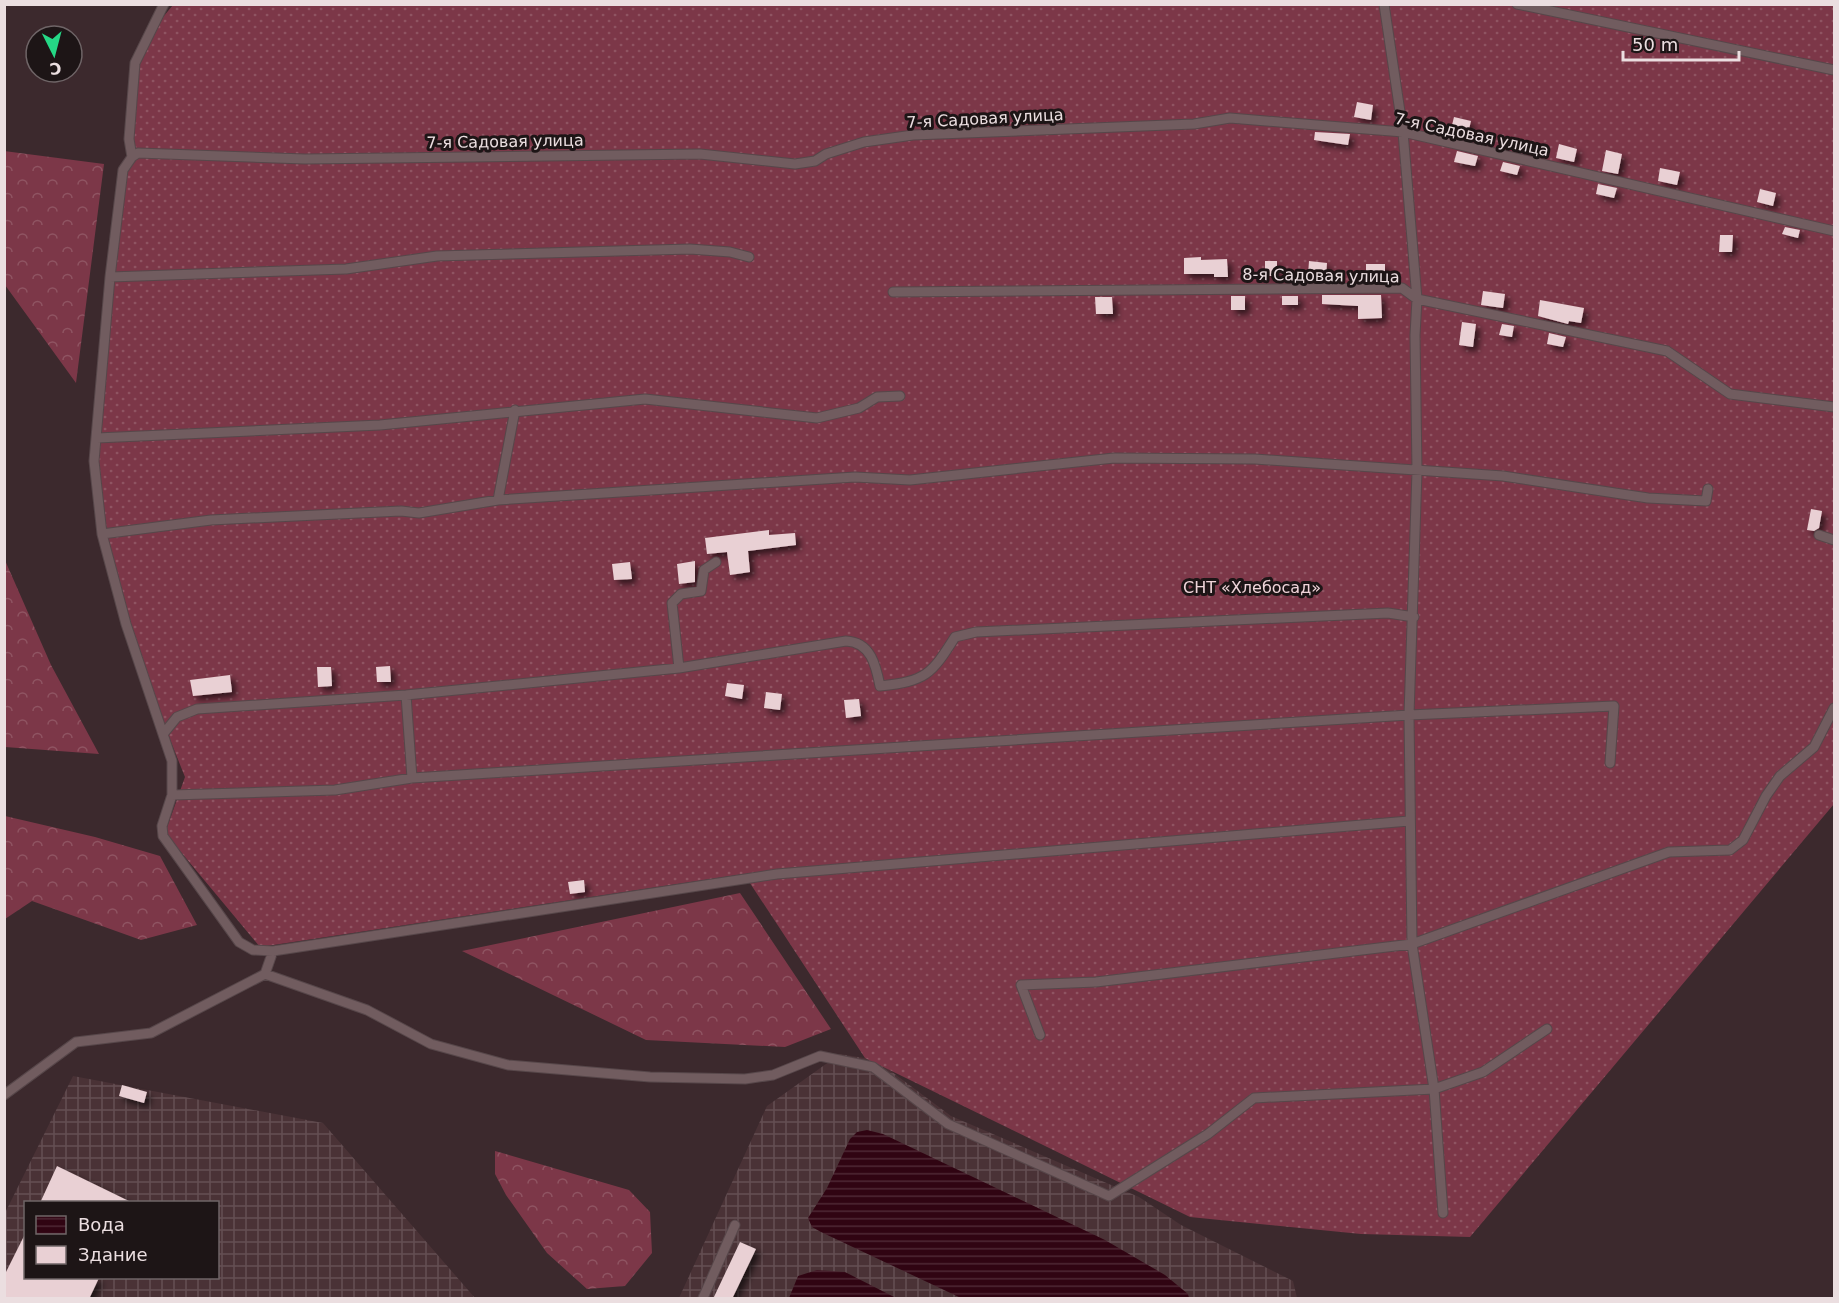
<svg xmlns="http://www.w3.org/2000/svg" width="1839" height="1303" font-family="'DejaVu Sans',sans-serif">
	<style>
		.industrial { fill: url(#industrial-grid); fill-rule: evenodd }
		.forest { fill: url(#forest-crowns) }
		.garden { fill: url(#garden-dots) }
		.water { fill: url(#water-rules) }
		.building { fill: #e9d0d4; filter: url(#shadow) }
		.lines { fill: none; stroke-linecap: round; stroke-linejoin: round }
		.lane-casing { stroke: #57474a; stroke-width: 11 }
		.lane { stroke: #715c5f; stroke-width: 9 }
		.labels { text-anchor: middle; stroke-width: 6; stroke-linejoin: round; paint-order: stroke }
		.street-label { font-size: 16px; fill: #ebdee0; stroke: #1d1516 }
		.park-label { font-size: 16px; fill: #efd4d9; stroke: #1d1516 }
	</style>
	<defs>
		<pattern id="industrial-grid" width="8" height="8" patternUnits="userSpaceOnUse" patternTransform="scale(1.5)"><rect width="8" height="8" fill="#4a3236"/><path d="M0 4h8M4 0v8" fill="none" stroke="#644f53"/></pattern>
		<pattern id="forest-crowns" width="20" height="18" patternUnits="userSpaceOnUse" patternTransform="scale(1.5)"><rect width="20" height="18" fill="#7c3748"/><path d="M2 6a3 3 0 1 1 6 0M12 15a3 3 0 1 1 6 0" fill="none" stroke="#8f5462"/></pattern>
		<pattern id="garden-dots" width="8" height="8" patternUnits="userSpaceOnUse" patternTransform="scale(1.5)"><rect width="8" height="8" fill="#7c3748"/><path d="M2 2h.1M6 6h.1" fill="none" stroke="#8f5462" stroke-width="1.8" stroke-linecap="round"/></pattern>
		<pattern id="water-rules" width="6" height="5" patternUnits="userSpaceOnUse" patternTransform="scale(1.5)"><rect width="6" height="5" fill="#300412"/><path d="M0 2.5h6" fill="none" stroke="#4e2834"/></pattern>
		<filter id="shadow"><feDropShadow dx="4.5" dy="4.5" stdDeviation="3" flood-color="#0009"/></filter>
	</defs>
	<rect width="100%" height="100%" fill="#3c292d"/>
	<path class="industrial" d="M 840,1054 L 876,1060 L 951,1116 L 1139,1197 L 1181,1225 L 1293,1281 L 1297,1298 L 679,1298 L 767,1106 Z
		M 73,1076 L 323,1123 L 475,1298 L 5,1298 L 4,1215 ZM 26,1202 L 218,1202 L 218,1278 L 26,1278 Z"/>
	<path class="forest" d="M 4,151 L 104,164 L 76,383 L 5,285 Z
		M 4,558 L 51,665 L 99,754 L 5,747 Z
		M 5,816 L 95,837 L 160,856 L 197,925 L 141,940 L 32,901 L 5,919 Z
		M 740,893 L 831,1029 L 785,1047 L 646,1040 L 462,951 Z
		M 495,1151 L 629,1190 L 650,1212 L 652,1253 L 625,1286 L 587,1289 L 547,1253 L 506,1195 L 495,1174 Z"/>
	<path class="garden" d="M 173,5 L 1834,5 L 1834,804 L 1470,1237 L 1361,1234 L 1190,1217 L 865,1058 L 744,874 L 260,947 L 165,833 L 185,777 L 124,625 L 93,482 L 139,46 Z"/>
	<path class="water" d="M 867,1130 L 883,1134 L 1105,1240 L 1165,1275 L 1188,1294 L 1189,1298 L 961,1298 L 821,1232 L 812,1227 L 808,1218 L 827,1188 L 850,1139 L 857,1132 Z
		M 817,1270 L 845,1272 L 896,1298 L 789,1298 L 798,1276 Z"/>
	<path class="building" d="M 1357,102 L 1373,105 L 1371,120 L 1354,117 Z
		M 1454,117 L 1471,121 L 1468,133 L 1451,129 Z
		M 1315,132 L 1350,134 L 1348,145 L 1314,140 Z
		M 1559,144 L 1577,149 L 1574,162 L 1556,158 Z
		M 1606,150 L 1622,154 L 1618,174 L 1602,171 Z
		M 1457,151 L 1478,156 L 1475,166 L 1454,162 Z
		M 1503,162 L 1520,166 L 1517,175 L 1500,171 Z
		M 1660,168 L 1680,172 L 1677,185 L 1658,181 Z
		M 1598,184 L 1617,188 L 1614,198 L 1596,194 Z
		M 1760,189 L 1776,193 L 1773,206 L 1757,202 Z
		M 1785,227 L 1800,230 L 1798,238 L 1782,234 Z
		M 1720,235 L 1733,235 L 1732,252 L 1719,252 Z
		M 1201,257 L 1201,260 L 1227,259 L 1228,277 L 1214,277 L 1214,274 L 1184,274 L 1184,258 Z
		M 1265,261 L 1277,261 L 1277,276 L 1265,276 Z
		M 1309,261 L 1327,263 L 1326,277 L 1308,275 Z
		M 1366,264 L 1385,264 L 1385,281 L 1366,282 Z
		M 1483,291 L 1505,294 L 1503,308 L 1481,305 Z
		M 1322,295 L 1381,295 L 1382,318 L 1358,319 L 1358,306 L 1322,304 Z
		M 1231,296 L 1245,296 L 1245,310 L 1231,310 Z
		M 1282,296 L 1298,296 L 1298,305 L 1282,305 Z
		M 1095,297 L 1112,297 L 1113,314 L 1096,314 Z
		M 1540,300 L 1584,308 L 1581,323 L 1569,321 L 1568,324 L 1538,316 Z
		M 1462,322 L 1476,324 L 1473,347 L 1459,345 Z
		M 1502,324 L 1514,326 L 1512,337 L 1499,335 Z
		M 1549,333 L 1566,337 L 1563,347 L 1547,344 Z
		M 1811,509 L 1822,511 L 1819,528 L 1814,531 L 1807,530 Z
		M 769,530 L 769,535 L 795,533 L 796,545 L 748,551 L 750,572 L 730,575 L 727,552 L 707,554 L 705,538 Z
		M 695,561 L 695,582 L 679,584 L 677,564 Z
		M 630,562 L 632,579 L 614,580 L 612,564 Z
		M 390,666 L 391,682 L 377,682 L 376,667 Z
		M 317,667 L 331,667 L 332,686 L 318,687 Z
		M 230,675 L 232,692 L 193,696 L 190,680 Z
		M 727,683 L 744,685 L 742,699 L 725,696 Z
		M 766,692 L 782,694 L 780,710 L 764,708 Z
		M 859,699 L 861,716 L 846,718 L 844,700 Z
		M 584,880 L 585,892 L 570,894 L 568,882 Z
		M 122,1085 L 147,1092 L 144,1103 L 119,1096 Z
		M 57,1166 L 133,1203 L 40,1203 Z
		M 26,1232 L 26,1278 L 99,1278 L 89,1299 L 4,1299 L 4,1276 Z
		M 740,1242 L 756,1249 L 732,1299 L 713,1299 Z"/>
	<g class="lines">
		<defs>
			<path id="lane" d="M 164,4 L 135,63 L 129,139 L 132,157 L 123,170 L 110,277 L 94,461 L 102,534 L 126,624 L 172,761 L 172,795 L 162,826 L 163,836 L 239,942 L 253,950 L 273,951
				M 1384,4 L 1403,132 L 1417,299 L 1415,335 L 1417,471 L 1409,715 L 1412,944 L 1434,1089 L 1443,1213
				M 1517,4 L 1834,70
				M 132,157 L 138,153 L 305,159 L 700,154 L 795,164 L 815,161 L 826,154 L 864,142 L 913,135 L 1194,124 L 1230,118 L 1403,132 L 1834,231
				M 110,277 L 346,269 L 437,256 L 690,249 L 730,252 L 749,257
				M 893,292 L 1402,288 L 1417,299 L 1667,351 L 1730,394 L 1834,407
				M 97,438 L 380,425 L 645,399 L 817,418 L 859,408 L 877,397 L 900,396
				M 498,500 L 515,410
				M 102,534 L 211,520 L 401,511 L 419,513 L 498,500 L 855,477 L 910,480 L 1114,458 L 1255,459 L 1503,476 L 1648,498 L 1706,501 L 1708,489
				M 1819,535 L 1834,540
				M 679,668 L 672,603 L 681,594 L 701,591 L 704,570 L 716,562
				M 406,695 L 412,778
				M 164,733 L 177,717 L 197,709 L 406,695 L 679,668 L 846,641 C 871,642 876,666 880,686 C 926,681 931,675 955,637 L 976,632 L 1388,613 L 1414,617
				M 172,795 L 335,790 L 412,778 L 1409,715 L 1614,706 L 1610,763
				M 265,974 L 273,951 L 777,874 L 1409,821
				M 1040,1035 L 1021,985 L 1096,982 L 1412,944 L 1669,852 L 1730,850 L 1743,840 L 1766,796 L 1780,776 L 1814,747 L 1834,708
				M 4,1095 L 76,1042 L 151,1033 L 265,974 L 367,1010 L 431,1044 L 508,1065 L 650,1077 L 745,1079 L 773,1075 L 820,1056 L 873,1067 L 948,1124 L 1109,1196 L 1208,1134 L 1254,1098 L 1434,1089 L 1483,1072 L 1547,1029
				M 703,1298 L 735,1225"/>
		</defs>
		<use href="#lane" class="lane-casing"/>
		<use href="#lane" class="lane"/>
	</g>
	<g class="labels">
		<g class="street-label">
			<text transform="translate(985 118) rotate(-3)" y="6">7-я Садовая улица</text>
			<text transform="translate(1472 134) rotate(12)" y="6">7-я Садовая улица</text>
			<text transform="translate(505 141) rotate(-1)" y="6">7-я Садовая улица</text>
			<text transform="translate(1321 275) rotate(1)" y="6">8-я Садовая улица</text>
		</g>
		<g class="park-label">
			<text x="1252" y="593">СНТ «Хлебосад»</text>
		</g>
	</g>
	<rect width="1839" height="1303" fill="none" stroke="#ebdee0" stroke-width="12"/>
	<rect x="24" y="1201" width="195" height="78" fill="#1d1516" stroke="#6f6567" stroke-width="1.5"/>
	<rect x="36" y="1216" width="30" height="18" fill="url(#water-rules)" stroke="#6f6567" stroke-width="1.5"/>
	<text x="78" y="1231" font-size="18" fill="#ebdee0">Вода</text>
	<rect x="36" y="1246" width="30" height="18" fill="#e9d0d4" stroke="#6f6567" stroke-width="1.5"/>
	<text x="78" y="1261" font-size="18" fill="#ebdee0">Здание</text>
	<g transform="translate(54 54) rotate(174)"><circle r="28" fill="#1d1516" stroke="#6f6567" stroke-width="1.5"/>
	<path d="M0-4.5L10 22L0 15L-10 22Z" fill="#25d886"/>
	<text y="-9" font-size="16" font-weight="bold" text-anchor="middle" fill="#ebdee0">С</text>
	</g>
	<path d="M1623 51v9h116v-9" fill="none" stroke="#ebdee0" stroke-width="3"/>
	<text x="1632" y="51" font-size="18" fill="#ebdee0" stroke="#1d1516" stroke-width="4.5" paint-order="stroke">50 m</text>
</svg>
